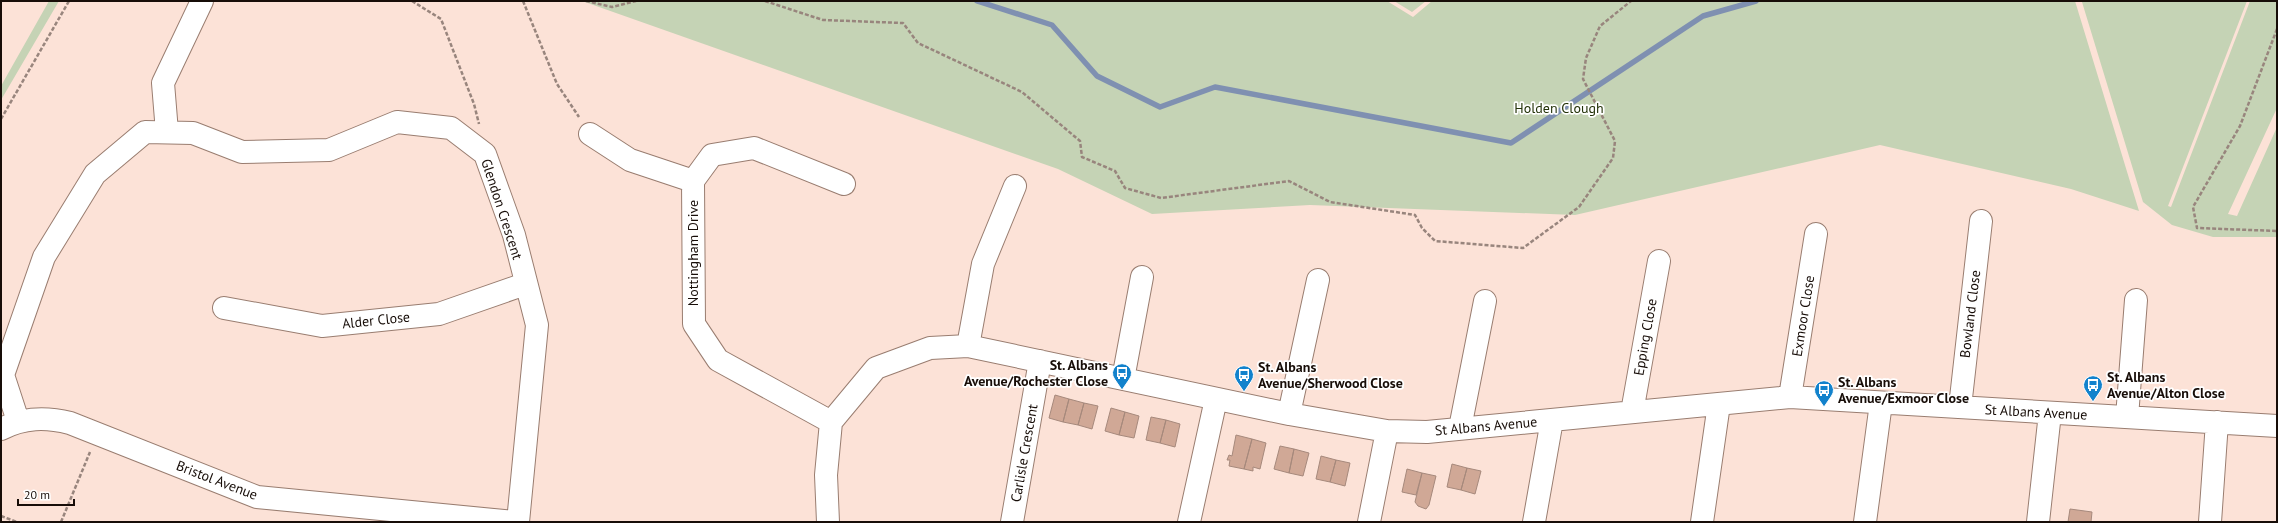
<svg xmlns="http://www.w3.org/2000/svg" width="2278" height="523" font-family="'PT Sans',sans-serif">
	<style>
		.green { fill: #c5d3b5 }
		.lines { fill: none; stroke-linecap: round; stroke-linejoin: round }
		.stream { stroke: #7f90b1; stroke-width: 5.5 }
		.building { fill: #d0a896; stroke: #a6897c }
		.minor-casing { stroke: #997d70; stroke-width: 24 }
		.path { stroke: #98857d; stroke-width: 2.5; stroke-dasharray: 4 2; stroke-linecap: butt }
		.minor { stroke: #fff; stroke-width: 22 }
		.labels { text-anchor: middle; stroke-width: 3.5; stroke-linejoin: round; paint-order: stroke }
		.park-label { font-size: 14px; fill: #243309; stroke: #fff }
		.street-label { font-size: 14px; fill: #170d08; stroke: #fff }
		.poi-label { font-size: 14px; font-weight: bold; fill: #170d08; stroke: #fff; text-anchor: start }
	</style>
	<rect width="100%" height="100%" fill="#fce2d7"/>
	<path class="green" d="M 49,1 L 59,1 L 1,100 L 1,86 Z
		M 582,1 L 1387,1 L 1413,17 L 1432,1 L 2075,1 L 2139,211 L 2071,189 L 1880,145 L 1575,215 L 1310,205 L 1152,214 L 1058,169 Z
		M 1394,1 L 1426,1 L 1412,12 Z
		M 2083,1 L 2247,1 L 2168,206 L 2171,207 L 2250,1 L 2277,1 L 2277,108 L 2228,214 L 2237,216 L 2277,127 L 2277,237 L 2213,237 L 2172,225 L 2143,202 L 2082,2 Z"/>
	<g class="lines">
		<path class="stream" d="M 977,1 L 1052,25 L 1097,76 L 1160,107 L 1215,87 L 1511,143 L 1703,16 L 1756,1"/>
	</g>
	<path class="building" d="M 1055,395 L 1069,399 L 1063,422 L 1049,418 Z
		M 1069,399 L 1084,403 L 1078,425 L 1063,422 Z
		M 1084,403 L 1098,406 L 1092,429 L 1078,425 Z
		M 1111,408 L 1125,412 L 1119,435 L 1105,431 Z
		M 1125,412 L 1139,416 L 1134,438 L 1119,435 Z
		M 1151,417 L 1166,420 L 1160,443 L 1146,440 Z
		M 1166,420 L 1180,424 L 1175,447 L 1160,443 Z
		M 1236,435 L 1252,439 L 1244,469 L 1229,466 L 1230,460 L 1227,460 L 1229,455 L 1232,456 Z
		M 1252,439 L 1266,443 L 1260,469 L 1253,467 L 1253,471 L 1244,469 Z
		M 1280,446 L 1294,449 L 1289,473 L 1274,469 Z
		M 1294,449 L 1309,453 L 1303,476 L 1289,473 Z
		M 1321,456 L 1336,460 L 1330,482 L 1316,479 Z
		M 1336,460 L 1350,463 L 1345,486 L 1330,482 Z
		M 1452,464 L 1467,468 L 1461,490 L 1447,487 Z
		M 1467,468 L 1481,471 L 1475,494 L 1461,490 Z
		M 1407,469 L 1422,473 L 1416,495 L 1402,492 Z
		M 1422,473 L 1436,476 L 1429,505 L 1426,509 L 1418,506 L 1415,502 Z
		M 2070,509 L 2092,512 L 2091,522 L 2068,522 Z"/>
	<g class="lines">
		<defs>
			<path id="minor" d="M 167,132 L 163,83 L 202,1
				M 590,134 L 630,160 L 693,181
				M 224,308 L 322,326 L 439,314 L 525,284
				M 968,346 L 983,264 L 1015,186
				M 1123,379 L 1142,277
				M 1790,397 L 1816,234
				M 1960,407 L 1981,221
				M 1632,412 L 1659,261
				M 1289,414 L 1318,280
				M 2127,417 L 2136,300
				M 18,421 L 3,375 L 44,257 L 95,174 L 145,132 L 193,133 L 242,152 L 329,150 L 397,122 L 451,128 L 485,154 L 514,235 L 537,325 L 518,522
				M 831,422 L 718,360 L 694,324 L 693,181 L 712,155 L 754,148 L 844,184
				M 1460,428 L 1485,301
				M 1,429 C 24,417 46,417 70,423 L 257,497 L 514,522
				M 828,522 L 826,475 L 831,422 L 876,368 L 930,348 L 968,346 L 1289,414 L 1387,431 L 1427,432 L 1790,397 L 2277,426
				M 1012,522 L 1040,361
				M 1189,522 L 1216,399
				M 1369,522 L 1387,431
				M 1534,522 L 1552,420
				M 1702,522 L 1719,404
				M 1865,522 L 1881,403
				M 2038,522 L 2050,413
				M 2210,522 L 2217,422"/>
		</defs>
		<use href="#minor" class="minor-casing"/>
		<path class="path" d="M 412,1 L 441,19 L 474,104 L 479,124
			M 523,1 L 557,84 L 579,117
			M 586,1 L 612,7 L 636,1
			M 765,1 L 823,20 L 903,23 L 918,43 L 1022,92 L 1080,141 L 1082,157 L 1115,171 L 1125,188 L 1161,198 L 1289,181 L 1330,202 L 1415,215 L 1422,228 L 1435,241 L 1523,248 L 1579,207 L 1613,158 L 1615,141 L 1583,79 L 1586,58 L 1600,26 L 1631,1
			M 2277,29 L 2240,126 L 2193,207 L 2197,228 L 2277,231
			M 1,119 L 69,1
			M 1,516 L 17,522
			M 61,522 L 90,452"/>
		<use href="#minor" class="minor"/>
	</g>
	<defs>
		<symbol id="bus-pin" viewBox="-11 -11 22 30"><path d="M0 17L-7.5 6A9.5 9.5 0 1 1 7.5 6Z" fill="#1282cc" stroke="#fff"/><path d="M-5-6H5V4H4V6H2V4H-2V6H-4V4H-5ZM-3.5-4V0h7V-4ZM-3.5 1.2v1.5H-2V1.2ZM2 1.2v1.5H3.5V1.2Z" fill="#fff"/></symbol>
	</defs>
	<g fill-rule="evenodd">
		<use href="#bus-pin" x="1111" y="362" width="22" height="30"/>
		<use href="#bus-pin" x="1233" y="364" width="22" height="30"/>
		<use href="#bus-pin" x="2082" y="374" width="22" height="30"/>
		<use href="#bus-pin" x="1813" y="379" width="22" height="30"/>
	</g>
	<g class="labels">
		<g class="park-label">
			<text x="1559" y="113">Holden Clough</text>
		</g>
		<g class="street-label">
			<text transform="translate(502 209) rotate(72)" y="5">Glendon Crescent</text>
			<text transform="translate(693 253) rotate(-90)" y="5">Nottingham Drive</text>
			<text transform="translate(1970 314) rotate(-83)" y="5">Bowland Close</text>
			<text transform="translate(1803 316) rotate(-81)" y="5">Exmoor Close</text>
			<text transform="translate(376 320) rotate(-6)" y="5">Alder Close</text>
			<text transform="translate(1645 337) rotate(-80)" y="5">Epping Close</text>
			<text transform="translate(2036 412) rotate(3)" y="5">St Albans Avenue</text>
			<text transform="translate(1486 426) rotate(-5)" y="5">St Albans Avenue</text>
			<text transform="translate(1024 453) rotate(-80)" y="5">Carlisle Crescent</text>
			<text transform="translate(217 480) rotate(21)" y="5">Bristol Avenue</text>
		</g>
		<g class="poi-label">
			<text x="1108" y="370" text-anchor="end">St. Albans<tspan x="1108" dy="16">Avenue/Rochester Close</tspan></text>
			<text x="1258" y="372">St. Albans<tspan x="1258" dy="16">Avenue/Sherwood Close</tspan></text>
			<text x="2107" y="382">St. Albans<tspan x="2107" dy="16">Avenue/Alton Close</tspan></text>
			<text x="1838" y="387">St. Albans<tspan x="1838" dy="16">Avenue/Exmoor Close</tspan></text>
		</g>
	</g>
	<rect width="2278" height="523" fill="none" stroke="#170d08" stroke-width="4"/>
	<path d="M18 499v6h56v-6" fill="none" stroke="#170d08" stroke-width="2"/>
	<text x="24" y="499" font-size="12" fill="#170d08" stroke="#ffffff" stroke-width="3" paint-order="stroke">20 m</text>
</svg>
